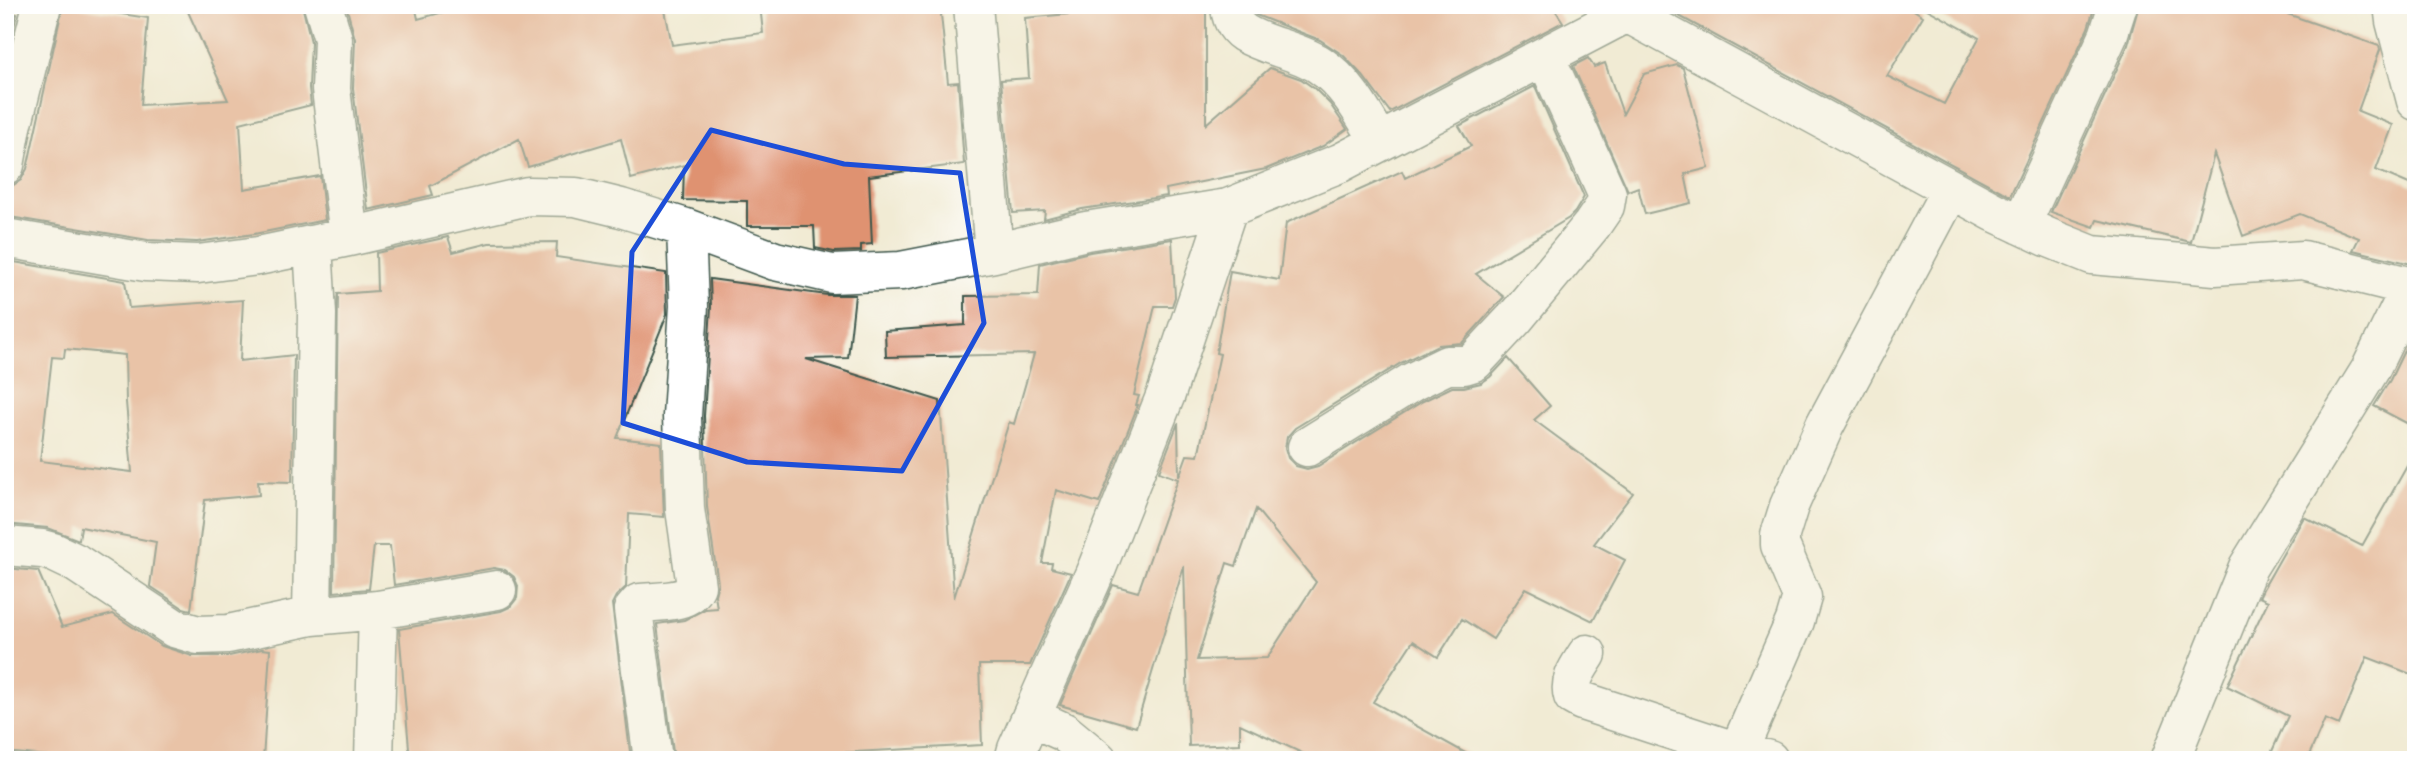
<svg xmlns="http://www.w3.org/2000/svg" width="2421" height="765" font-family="'Indie Flower',sans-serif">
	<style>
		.building { fill: #df9271; fill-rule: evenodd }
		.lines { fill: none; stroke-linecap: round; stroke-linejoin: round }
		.minor-casing { stroke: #3e574c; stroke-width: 41 }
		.minor { stroke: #fff; stroke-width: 38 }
		.marked { fill: none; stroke: #1d4ed8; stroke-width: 5; stroke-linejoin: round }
	</style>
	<rect width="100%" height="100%" fill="#fff"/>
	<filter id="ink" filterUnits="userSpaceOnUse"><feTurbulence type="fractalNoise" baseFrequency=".0143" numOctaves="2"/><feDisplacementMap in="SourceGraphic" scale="14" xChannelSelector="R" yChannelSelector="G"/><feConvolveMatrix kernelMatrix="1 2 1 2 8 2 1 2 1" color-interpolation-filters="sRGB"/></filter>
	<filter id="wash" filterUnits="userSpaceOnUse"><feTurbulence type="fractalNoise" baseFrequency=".00686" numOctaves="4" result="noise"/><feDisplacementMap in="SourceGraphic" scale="28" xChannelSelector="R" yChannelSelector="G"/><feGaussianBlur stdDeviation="1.57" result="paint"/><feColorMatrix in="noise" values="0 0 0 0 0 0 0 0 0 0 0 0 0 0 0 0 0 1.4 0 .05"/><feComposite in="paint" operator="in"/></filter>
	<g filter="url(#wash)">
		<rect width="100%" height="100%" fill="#f1ebd4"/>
		<g id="blocks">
			<path class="building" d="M 63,5 L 148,18 L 141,105 L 228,100 L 185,5 L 302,5 L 311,42 L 309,88 L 311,105 L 240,123 L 244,189 L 320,176 L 325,220 L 254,234 L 197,242 L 148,240 L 10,217 L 12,186 L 21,180 L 27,169 Z
				M 346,5 L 415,5 L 418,19 L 469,5 L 664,5 L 672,45 L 763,33 L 760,5 L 940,5 L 948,83 L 958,82 L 964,164 L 869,176 L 872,244 L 861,245 L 861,251 L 834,252 L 815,248 L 814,226 L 747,226 L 747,201 L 683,200 L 684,165 L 631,179 L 621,139 L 528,167 L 519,139 L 430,186 L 433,195 L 368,210 L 353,88 L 355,39 Z
				M 1169,5 L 1206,5 L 1206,124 L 1270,68 L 1301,79 L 1315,89 L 1330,104 L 1347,129 L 1323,146 L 1266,169 L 1166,189 L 1167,196 L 1082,209 L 1044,219 L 1045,211 L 1013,213 L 1001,80 L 1029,78 L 1025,18 Z
				M 1252,5 L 1552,5 L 1563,22 L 1390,112 L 1363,76 L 1343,55 L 1320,40 L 1256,15 Z
				M 1659,5 L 1906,5 L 1923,16 L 1887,76 L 1944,104 L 1979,38 L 1920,5 L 2095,5 L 2088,28 L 2010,196 Z
				M 2139,5 L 2262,5 L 2379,46 L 2380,50 L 2358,111 L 2393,125 L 2376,170 L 2416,187 L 2416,265 L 2353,250 L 2359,238 L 2300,214 L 2243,236 L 2214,154 L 2191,242 L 2097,220 L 2094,227 L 2051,212 L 2128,45 Z
				M 5,12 L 17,14 L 5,63 Z
				M 1588,58 L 1594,67 L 1605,63 L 1623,114 L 1644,74 L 1677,65 L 1683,68 L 1709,168 L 1685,174 L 1691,203 L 1645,214 L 1638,187 L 1628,191 L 1573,66 Z
				M 1535,86 L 1584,197 L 1575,212 L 1569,218 L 1476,274 L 1504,297 L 1462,343 L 1438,345 L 1401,363 L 1295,428 L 1287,437 L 1285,448 L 1288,458 L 1296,466 L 1307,469 L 1318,466 L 1423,401 L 1452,387 L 1464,387 L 1481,383 L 1490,377 L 1508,358 L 1550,406 L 1534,420 L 1633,493 L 1594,544 L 1625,560 L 1593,621 L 1526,588 L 1493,639 L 1462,619 L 1438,657 L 1413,641 L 1373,702 L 1478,760 L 1317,760 L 1240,724 L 1240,744 L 1189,746 L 1184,566 L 1136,727 L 1060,705 L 1113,585 L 1138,592 L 1178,479 L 1159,472 L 1178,423 L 1179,477 L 1187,455 L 1198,456 L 1220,354 L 1216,353 L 1230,271 L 1279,280 L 1286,223 L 1402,171 L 1405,178 L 1471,146 L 1459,126 ZM 1256,509 L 1316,582 L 1267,658 L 1197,660 L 1227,563 L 1236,566 Z
				M 448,237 L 453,252 L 489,243 L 557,242 L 556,257 L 666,273 L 667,314 L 617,438 L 661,443 L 664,517 L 629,514 L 626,587 L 616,596 L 612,604 L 631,760 L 410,760 L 399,629 L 501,611 L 510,607 L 517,598 L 518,586 L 514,577 L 505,570 L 494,568 L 394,585 L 390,546 L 374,546 L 369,589 L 334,592 L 338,294 L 377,291 L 376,253 Z
				M 1172,239 L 1175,297 L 1172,306 L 1155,306 L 1134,395 L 1139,396 L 1136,405 L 1138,405 L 1099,503 L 1056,490 L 1042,563 L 1052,563 L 1051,568 L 1071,573 L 1030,665 L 979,665 L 982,745 L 781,756 L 781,754 L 716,760 L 674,760 L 657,624 L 684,620 L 705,609 L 717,608 L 715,595 L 718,583 L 707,507 L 704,416 L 711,307 L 710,279 L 827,295 L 855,295 L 848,358 L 806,359 L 940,401 L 954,598 L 1009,422 L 1014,424 L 1034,354 L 886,357 L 885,331 L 965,325 L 965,296 L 1038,295 L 1040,264 L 1090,252 Z
				M 8,261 L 125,281 L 129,308 L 243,300 L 240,361 L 294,355 L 292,482 L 258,481 L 259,495 L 205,500 L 191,610 L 183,608 L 150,586 L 156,542 L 81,527 L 79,540 L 48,528 L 5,524 L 5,278 L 7,279 ZM 65,349 L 125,355 L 126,402 L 132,472 L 40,461 L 52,357 L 64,358 Z
				M 2416,326 L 2416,428 L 2374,406 L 2390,380 Z
				M 2416,450 L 2416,676 L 2367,657 L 2339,725 L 2325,719 L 2307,760 L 2268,760 L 2288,716 L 2227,686 L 2268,601 L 2259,597 L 2263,589 L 2304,517 L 2362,546 Z
				M 5,568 L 38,571 L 62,627 L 113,614 L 162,646 L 192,656 L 229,656 L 262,649 L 270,650 L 263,760 L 46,760 L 47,756 L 5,752 Z"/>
		</g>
	</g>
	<g filter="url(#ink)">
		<use href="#blocks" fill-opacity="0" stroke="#3e574c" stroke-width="2"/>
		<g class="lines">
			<defs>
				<path id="minor" d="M 323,5 L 333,39 L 331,89 L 349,237
					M 973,5 L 994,253
					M 1230,5 C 1230,16 1235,27 1244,33 C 1267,47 1297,50 1320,65 C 1347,83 1364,115 1380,142
					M 1617,5 L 1627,13 L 1994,212 L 2047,237 L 2092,255 L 2215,266 L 2303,260 L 2416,288
					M 2393,5 L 2395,21 L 2416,101
					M 5,165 L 12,127 L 42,5
					M 2021,225 L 2108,36 L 2118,5
					M 5,238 L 146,262 L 198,264 L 258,256 L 349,237 L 528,196 L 576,197 L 621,208 L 686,228 L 775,261 L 832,274 L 901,271 L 994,253 L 1086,231 L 1228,208 L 1340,163 L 1627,13
					M 1307,447 L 1412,382 L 1447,365 L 1464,365 L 1474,362 L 1516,317 L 1592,225 L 1605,206 L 1607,194 L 1545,56
					M 5,546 L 42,549 L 53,552 L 76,563 L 174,628 L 198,635 L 228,634 L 312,616 L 378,610 L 497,590
					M 312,616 L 317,314 L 313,245
					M 1587,654 C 1579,667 1568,680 1573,696 L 1582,701 L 1738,752
					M 1031,717 L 1064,732 L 1098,760
					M 374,760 L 378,610
					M 653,760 L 633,610 L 639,603 C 656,601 688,604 696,586 L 685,509 L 682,416 L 689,306 L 686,228
					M 1014,760 L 1017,749 L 1097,568 L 1166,394 L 1228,208
					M 1769,760 L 1738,752 L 1795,621 L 1802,597 L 1780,545 L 1780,535 L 1789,506 L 1825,425 L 1951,189
					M 2170,760 L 2248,567 L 2370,370 L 2411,286"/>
			</defs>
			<use href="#minor" class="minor-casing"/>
			<use href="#minor" class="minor"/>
		</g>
	</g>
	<path d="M0 0H2421V765H0ZM 711,130 L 844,164 L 960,173 L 984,323 L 902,471 L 747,462 L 623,423 L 632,252 Z" fill="#f1ebd4" fill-opacity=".55" fill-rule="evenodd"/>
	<path class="marked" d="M 711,130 L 844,164 L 960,173 L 984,323 L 902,471 L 747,462 L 623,423 L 632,252 Z"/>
	<rect width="2421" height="765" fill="none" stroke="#fff" stroke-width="28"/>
</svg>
